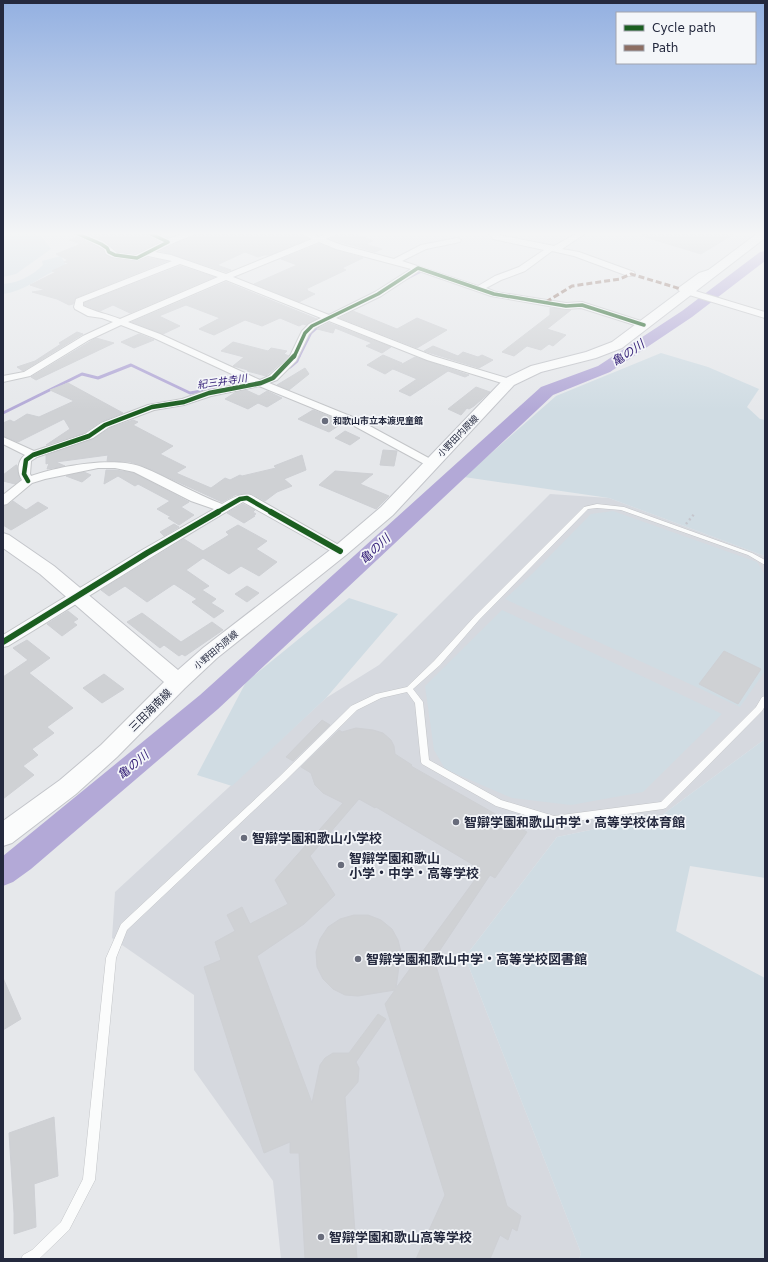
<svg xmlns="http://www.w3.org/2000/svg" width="768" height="1262" font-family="'DejaVu Sans','Noto Sans JP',sans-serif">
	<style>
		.built { fill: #d6d9df }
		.green { fill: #d0dce3 }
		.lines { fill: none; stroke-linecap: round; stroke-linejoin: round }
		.stream-far1 { stroke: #b3a9d7; stroke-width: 2.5 }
		.stream { stroke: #b3a9d7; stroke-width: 3 }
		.river { fill: #b3a9d7; fill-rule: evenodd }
		.building { fill: #cfd1d4; stroke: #ced0d4 }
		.lane-casing { stroke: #c3c5c8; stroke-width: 1 }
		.street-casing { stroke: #c3c5c8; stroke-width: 2 }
		.secondary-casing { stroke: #c3c5ca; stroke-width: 2 }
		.path { stroke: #c5c6cd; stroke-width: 2.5; stroke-dasharray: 2 3; stroke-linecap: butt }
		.lane { fill: #fbfcfc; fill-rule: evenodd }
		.street { fill: #fbfcfc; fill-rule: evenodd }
		.secondary { fill: #fbfcfc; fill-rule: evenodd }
		.quiet { stroke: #8d6e63; stroke-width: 3; stroke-dasharray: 6 3; stroke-linecap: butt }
		.cycleway-far2-casing { stroke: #f4f6f9; stroke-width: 5 }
		.cycleway-far1-casing { stroke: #f4f6f9; stroke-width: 6 }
		.cycleway-casing { stroke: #f4f6f9; stroke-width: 8 }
		.cycleway-far2 { stroke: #1b5e20; stroke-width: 3.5 }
		.cycleway-far1 { stroke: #1b5e20; stroke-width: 4.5 }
		.cycleway { stroke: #1b5e20; stroke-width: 6 }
		.poi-dot { fill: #686c7b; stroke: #f4f6f9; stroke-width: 1.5 }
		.labels { text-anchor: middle; stroke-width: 3.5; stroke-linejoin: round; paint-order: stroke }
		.far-poi-label { font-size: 9px; font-weight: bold; fill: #24293e; stroke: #f4f6f9; text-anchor: start }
		.far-street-label { font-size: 9px; fill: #24293e; stroke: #f4f6f9 }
		.far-water-label { font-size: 10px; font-style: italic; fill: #352078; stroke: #f4f6f9 }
		.street-label { font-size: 11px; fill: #24293e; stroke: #f4f6f9 }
		.water-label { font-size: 12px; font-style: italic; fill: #352078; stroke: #f4f6f9 }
		.near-poi-label { font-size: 13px; font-weight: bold; fill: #24293e; stroke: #f4f6f9; text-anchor: start }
	</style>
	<rect width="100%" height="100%" fill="#e6e8eb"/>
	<path class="built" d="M 550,494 L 609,498 L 765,556 L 765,739 L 662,815 L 557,837 L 465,957 L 581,1253 L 579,1259 L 281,1259 L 273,1181 L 194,1070 L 194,995 L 112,938 L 115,892 L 326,698 L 379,665 Z"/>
	<path class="green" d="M 3,233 L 39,233 L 51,249 L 16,274 L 3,277 Z
		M 61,256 L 66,265 C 44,274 26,291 3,294 L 3,284 C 18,283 32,276 43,265 L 42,261 Z
		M 661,353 L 708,367 L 759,389 L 747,407 L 760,419 L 765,420 L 765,556 L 609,498 L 464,477 L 556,396 Z
		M 613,511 L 757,562 L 765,575 L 765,671 L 740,707 L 505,599 L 532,574 L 591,514 Z
		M 349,598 L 398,614 L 326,698 L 232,786 L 197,775 L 246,682 Z
		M 502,610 L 722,714 L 643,792 L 571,805 L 512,798 L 445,769 L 434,750 L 425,686 Z
		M 765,739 L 765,878 L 690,866 L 676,931 L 765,978 L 765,1259 L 579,1259 L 581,1253 L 465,957 L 557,837 L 662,815 Z"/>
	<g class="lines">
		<path class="stream-far1" d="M 408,278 L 420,272
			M 299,357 L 311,333 L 322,323"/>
		<path class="stream" d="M 290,367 L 297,361 L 299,356
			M 3,413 L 82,374 L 98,378 L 131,365 L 190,393 L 219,388"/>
		<path class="river" d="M 765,251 L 765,261 L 692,317 L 610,372 L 553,395 L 218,709 L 31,869 L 13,882 L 3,886 L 3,856 L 200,695 L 541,387 L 598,366 L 682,311 L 760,252 Z"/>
	</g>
	<path class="building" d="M 88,233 L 145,233 L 159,242 L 136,253 L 118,252 L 105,241 Z
		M 198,233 L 299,233 L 308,239 L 270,255 L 264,255 L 258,257 L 245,252 L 217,265 L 231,270 L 226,272 L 171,254 L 160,251 Z
		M 339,233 L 354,233 L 373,241 L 365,244 L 382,249 L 375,252 L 330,239 Z
		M 642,233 L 735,233 L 701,254 L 642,236 Z
		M 77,237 L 103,250 L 105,255 L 112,258 L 137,261 L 148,258 L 167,261 L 75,298 L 73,304 L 69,305 L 57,299 L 32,292 L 45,290 L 30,285 L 56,272 L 52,271 L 69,263 L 64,262 L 68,260 L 56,254 L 81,244 L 69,240 Z
		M 319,244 L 336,250 L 363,258 L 342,268 L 346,270 L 306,289 L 308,290 L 306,290 L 315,294 L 299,302 L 254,284 L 297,265 L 281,259 Z
		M 180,266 L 214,277 L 130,313 L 113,305 L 100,311 L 84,305 L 84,303 Z
		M 226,282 L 317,319 L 306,325 L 303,324 L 299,326 L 280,318 L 262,326 L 245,320 L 214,335 L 199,329 L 220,318 L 186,305 L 159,316 L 180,326 L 163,334 L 132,322 Z
		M 550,308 L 571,310 L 547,329 L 566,335 L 553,346 L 549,344 L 541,350 L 527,346 L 514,356 L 502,352 L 550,315 Z
		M 353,311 L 397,329 L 417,318 L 447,330 L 417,348 L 340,318 Z
		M 329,323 L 391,347 L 382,353 L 366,346 L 372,343 L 335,328 L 333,333 L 317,329 Z
		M 77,332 L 83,334 L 23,371 L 17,367 L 35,361 L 61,344 L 59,343 Z
		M 139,334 L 154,340 L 134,348 L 121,342 Z
		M 96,338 L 114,343 L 36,380 L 31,377 Z
		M 233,342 L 268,351 L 271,348 L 287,351 L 284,354 L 289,356 L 266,376 L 247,371 L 248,370 L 233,366 L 244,357 L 221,351 Z
		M 433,346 L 458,356 L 463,352 L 478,357 L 482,355 L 493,360 L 479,368 L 424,351 Z
		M 383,355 L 402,363 L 385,374 L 367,365 Z
		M 415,357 L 469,375 L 465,377 L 448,371 L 410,396 L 399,391 L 417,379 L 393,369 Z
		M 305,368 L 309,374 L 289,390 L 277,385 Z
		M 68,383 L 123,413 L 100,422 L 84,433 L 46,445 L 70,429 L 64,419 L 18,442 L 3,436 L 3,423 L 10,420 L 14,422 L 27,414 L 39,417 L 74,401 L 50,390 Z
		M 476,387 L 490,392 L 474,406 L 469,409 L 467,408 L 461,415 L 448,409 Z
		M 246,390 L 259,396 L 267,391 L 282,398 L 267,407 L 258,403 L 248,409 L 225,399 L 236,392 Z
		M 313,410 L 344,422 L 329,432 L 298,419 Z
		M 133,420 L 138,422 L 133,425 L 173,446 L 160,454 L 186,467 L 176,473 L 211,488 L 225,478 L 230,480 L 240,475 L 242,476 L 276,468 L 274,466 L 302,455 L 306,470 L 284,479 L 292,486 L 277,492 L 265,501 L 252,494 L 247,493 L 235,495 L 222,502 L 143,466 L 130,462 L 107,461 L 108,455 L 56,462 L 65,466 L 47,469 L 49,463 L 46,464 L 46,455 L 93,439 L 110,428 Z
		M 345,431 L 360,438 L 350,445 L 335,438 Z
		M 383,450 L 397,451 L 394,466 L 380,465 Z
		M 16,465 L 17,465 L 18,474 L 20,480 L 15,484 L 3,481 L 3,475 Z
		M 106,470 L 115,470 L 134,473 L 189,502 L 181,507 L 194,515 L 179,525 L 168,518 L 171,517 L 157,509 L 170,501 L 138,484 L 135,486 L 118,476 L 104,484 Z
		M 335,471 L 373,474 L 360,484 L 389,496 L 376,509 L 319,485 Z
		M 84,472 L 91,475 L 82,482 L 66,476 Z
		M 13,501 L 26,510 L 38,502 L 48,508 L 11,530 L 3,525 L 3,506 L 8,505 Z
		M 243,504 L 255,510 L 253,512 L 256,514 L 253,515 L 255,516 L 244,523 L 227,513 Z
		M 174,524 L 179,527 L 164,536 L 160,532 Z
		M 238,525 L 267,541 L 256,549 L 277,562 L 259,576 L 241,566 L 229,574 L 203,558 L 186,570 L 209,586 L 202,590 L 216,599 L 211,603 L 224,611 L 214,618 L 192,602 L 197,599 L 174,584 L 147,602 L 125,586 L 109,596 L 101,590 L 184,539 L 203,551 L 229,535 L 226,532 Z
		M 247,586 L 259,593 L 247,602 L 235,594 Z
		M 68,611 L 78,619 L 73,622 L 77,625 L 62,636 L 47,624 Z
		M 142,613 L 181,642 L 212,622 L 223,630 L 185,656 L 182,654 L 179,656 L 164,645 L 160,648 L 127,622 Z
		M 27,640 L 50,658 L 29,673 L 73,708 L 47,727 L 54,733 L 32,749 L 38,755 L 23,766 L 34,775 L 3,799 L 3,677 L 28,660 L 13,648 Z
		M 724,651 L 761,669 L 738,704 L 699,684 Z
		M 104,674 L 124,689 L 102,703 L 83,688 Z
		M 322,720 L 330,725 L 293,761 L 286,757 Z
		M 356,728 L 373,730 L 383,733 L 391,740 L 394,746 L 395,754 L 412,765 L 411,766 L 527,832 L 495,878 L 490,875 L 434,959 L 507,1206 L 521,1216 L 517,1231 L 512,1228 L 508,1240 L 500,1235 L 490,1259 L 416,1259 L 445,1195 L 385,1004 L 395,990 L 358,996 L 345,995 L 333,989 L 323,979 L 317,967 L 316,952 L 320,939 L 328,927 L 340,919 L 354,915 L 368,915 L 381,920 L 392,929 L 398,940 L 401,952 L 396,988 L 482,870 L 376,807 L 375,808 L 359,799 L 310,856 L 335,895 L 304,924 L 257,956 L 312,1103 L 320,1065 L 325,1058 L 333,1053 L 349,1053 L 378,1014 L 386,1019 L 356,1062 L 359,1068 L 358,1082 L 345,1097 L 357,1259 L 305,1259 L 299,1153 L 290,1153 L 290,1142 L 264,1153 L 204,967 L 221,960 L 215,942 L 235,931 L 227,915 L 242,907 L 250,924 L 288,904 L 275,880 L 343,803 L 323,793 L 315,785 L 311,773 L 301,767 L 339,730 L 342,732 Z
		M 3,978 L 21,1019 L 3,1030 Z
		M 54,1117 L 58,1176 L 34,1184 L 36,1227 L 14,1234 L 14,1213 L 9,1133 Z"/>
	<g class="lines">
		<defs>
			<path id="lane" d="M 597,504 L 624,507 L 752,553 L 765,560 L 765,565 L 748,555 L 621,510 L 597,508 L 588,509 L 479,620 L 440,665 L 413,689 L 423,702 L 429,760 L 501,800 L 554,816 L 661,802 L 756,707 L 762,697 L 765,696 L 765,706 L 762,711 L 666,808 L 663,809 L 554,824 L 496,806 L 422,764 L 421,762 L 415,703 L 407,692 L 381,698 L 357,710 L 285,781 L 127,930 L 116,958 L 95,1180 L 69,1230 L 40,1258 L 21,1259 L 23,1255 L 32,1250 L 61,1222 L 83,1179 L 106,958 L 121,924 L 279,777 L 351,706 L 376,694 L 407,687 L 434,661 L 475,616 L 584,507 Z"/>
			<path id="street" d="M 73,233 L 83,233 L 104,242 L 117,253 L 136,255 L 162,242 L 146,233 L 156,233 L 168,239 L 185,233 L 197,233 L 171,244 L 155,252 L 171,255 L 226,274 L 312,239 L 300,233 L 311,233 L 319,237 L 327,233 L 338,233 L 326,239 L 342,245 L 394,259 L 421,245 L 457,238 L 461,240 L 460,242 L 426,249 L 402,261 L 478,286 L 495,276 L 519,267 L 544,250 L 493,239 L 489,233 L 497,233 L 499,235 L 554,246 L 577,233 L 586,233 L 562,249 L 579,252 L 634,272 L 635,274 L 634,276 L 628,276 L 574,256 L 552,251 L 525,271 L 501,280 L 486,288 L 496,292 L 566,303 L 582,302 L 647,323 L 649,325 L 647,327 L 641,327 L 581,308 L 566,309 L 491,296 L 419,271 L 381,296 L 336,318 L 433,356 L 513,380 L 514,382 L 513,384 L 505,384 L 427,360 L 329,321 L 315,328 L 309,334 L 296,361 L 277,380 L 269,383 L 355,418 L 436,462 L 438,464 L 436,466 L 428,466 L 347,422 L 259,386 L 211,396 L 184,405 L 154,410 L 109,427 L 93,438 L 37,457 L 31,461 L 30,474 L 31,476 C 59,466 114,456 142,467 C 169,478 195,494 222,504 C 231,499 240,493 251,495 L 344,548 L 346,551 L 344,554 L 336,554 L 243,502 C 164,548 87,598 8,646 L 3,647 L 3,635 L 142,550 L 214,509 L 191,501 L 134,472 L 115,468 L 98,468 L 45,479 L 32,483 L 7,504 L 3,505 L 3,495 L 22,480 C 17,473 17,461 25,455 L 3,444 L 3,437 L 34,451 L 85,434 L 101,423 L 148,405 L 182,399 L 205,391 L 249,382 L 154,338 L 121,325 L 89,340 L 30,376 L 3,382 L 3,376 L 24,372 L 83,336 L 113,322 L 102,318 L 88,316 L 75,309 L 74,307 L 76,299 L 172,261 L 148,256 L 137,260 L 112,257 L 106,254 L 104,249 L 98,246 ZM 319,242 L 336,249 L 411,269 L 375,292 L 329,315 L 233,277 ZM 180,264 L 218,277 L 120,319 C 108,314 95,312 83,306 L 83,302 ZM 226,280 L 321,318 L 309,324 L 302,331 L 289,358 L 269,376 L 260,380 L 160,334 L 128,322 Z
				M 715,268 L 718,268 L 719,270 L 718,272 L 705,277 L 684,291 L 681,292 L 677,289 L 699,273 Z
				M 689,289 L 765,312 L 765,318 L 686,294 L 685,292 Z"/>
			<path id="secondary" d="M 758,233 L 765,233 L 765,238 L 622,348 L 596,358 L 541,372 L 514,385 L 393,515 L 346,555 L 217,658 L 185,688 L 117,757 L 76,794 L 12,843 L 3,846 L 3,821 L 60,780 L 101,745 L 164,682 L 40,574 L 3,548 L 3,533 L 9,535 L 54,566 L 178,670 L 203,648 L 334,547 L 381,507 L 504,379 L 531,366 L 586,352 L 612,342 Z"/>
		</defs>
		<use href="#lane" class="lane-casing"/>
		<use href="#street" class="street-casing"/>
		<use href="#secondary" class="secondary-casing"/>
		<path class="path" d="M 686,524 L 695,513"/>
		<use href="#lane" class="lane"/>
		<use href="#street" class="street"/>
		<use href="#secondary" class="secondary"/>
		<path class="quiet" d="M 546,302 L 572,286 L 620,279 L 631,274 L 681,289"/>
		<defs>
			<path id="cycleway-far2" d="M 76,233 L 101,244 L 107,248 L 109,252 L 115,255 L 137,258 L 168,242 L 149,233
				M 294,357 L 305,333 L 312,326 L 378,294 L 418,268 L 494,294 L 566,306 L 582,305 L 644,325"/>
			<path id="cycleway-far1" d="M 28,481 L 24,474 L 26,460 L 33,455 L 89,436 L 105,425 L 152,407 L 184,402 L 209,393 L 261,383 L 273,378 L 294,356
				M 216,513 L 240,499 L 247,498 L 273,513"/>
			<path id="cycleway" d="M 271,512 L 340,551
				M 3,642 L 147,553 L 218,512"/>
		</defs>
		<use href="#cycleway-far2" class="cycleway-far2-casing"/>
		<use href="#cycleway-far1" class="cycleway-far1-casing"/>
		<use href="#cycleway" class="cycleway-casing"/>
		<use href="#cycleway-far2" class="cycleway-far2"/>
		<use href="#cycleway-far1" class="cycleway-far1"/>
		<use href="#cycleway" class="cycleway"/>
	</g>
	<linearGradient id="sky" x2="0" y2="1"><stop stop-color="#93b0e1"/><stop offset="0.57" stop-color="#f4f5f6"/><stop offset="1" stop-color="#f4f5f6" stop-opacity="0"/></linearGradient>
	<rect width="768" height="410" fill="url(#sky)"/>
	<g class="poi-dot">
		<circle cx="325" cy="421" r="4"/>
		<circle cx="456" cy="822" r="4"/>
		<circle cx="244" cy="838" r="4"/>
		<circle cx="341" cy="865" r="4"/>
		<circle cx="358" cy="959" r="4"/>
		<circle cx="321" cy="1237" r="4"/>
	</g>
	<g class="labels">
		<g class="far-poi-label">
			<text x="333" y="424">和歌山市立本渡児童館</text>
		</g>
		<g class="far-street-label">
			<text transform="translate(458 436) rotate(-46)" y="3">小野田内原線</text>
			<text transform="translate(216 650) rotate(-40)" y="3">小野田内原線</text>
		</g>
		<g class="far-water-label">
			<text transform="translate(222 381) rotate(-8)" y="4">紀三井寺川</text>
		</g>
		<g class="street-label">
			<text transform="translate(150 710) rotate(-45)" y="4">三田海南線</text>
		</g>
		<g class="water-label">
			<text transform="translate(628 353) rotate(-34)" y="4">亀の川</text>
			<text transform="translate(375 549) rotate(-43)" y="4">亀の川</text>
			<text transform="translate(133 765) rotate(-40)" y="4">亀の川</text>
		</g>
		<g class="near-poi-label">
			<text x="464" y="827">智辯学園和歌山中学・高等学校体育館</text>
			<text x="252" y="843">智辯学園和歌山小学校</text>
			<text x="349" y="863">智辯学園和歌山<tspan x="349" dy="15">小学・中学・高等学校</tspan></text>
			<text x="366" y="964">智辯学園和歌山中学・高等学校図書館</text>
			<text x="329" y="1242">智辯学園和歌山高等学校</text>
		</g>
	</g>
	<rect width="768" height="1262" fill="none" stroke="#24293e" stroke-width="8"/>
	<rect x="616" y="12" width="140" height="52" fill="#f4f6f9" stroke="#a1a4ae"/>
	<rect x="624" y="25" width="20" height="6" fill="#1b5e20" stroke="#a1a4ae"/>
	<text x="652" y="32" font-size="12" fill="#24293e">Cycle path</text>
	<rect x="624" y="45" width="20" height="6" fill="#8d6e63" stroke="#a1a4ae"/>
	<text x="652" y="52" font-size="12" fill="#24293e">Path</text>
</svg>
